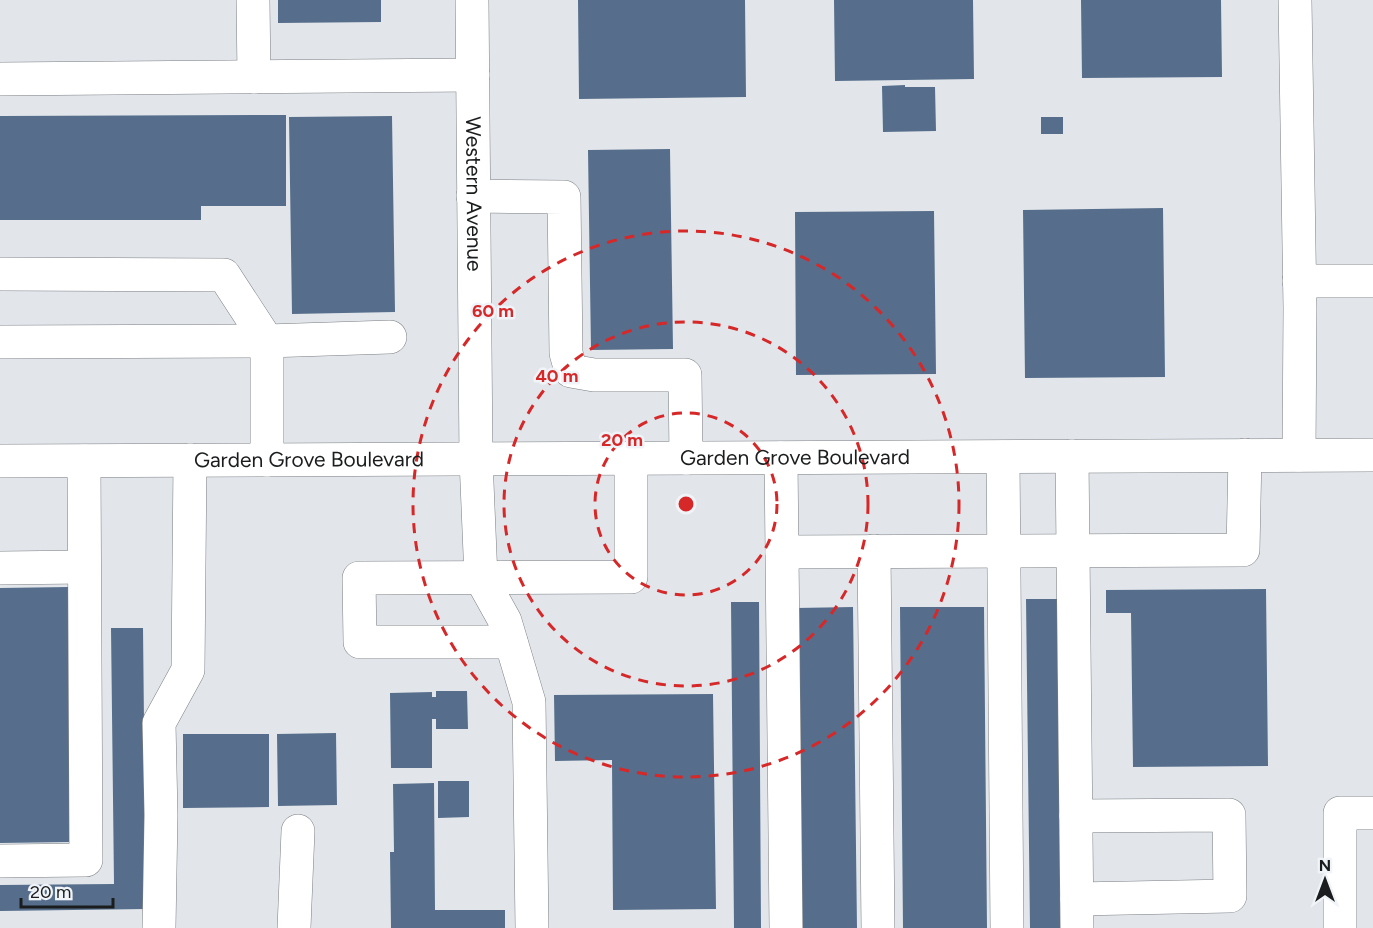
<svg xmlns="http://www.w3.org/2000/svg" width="1373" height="928" font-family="Figtree,sans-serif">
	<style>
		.building { fill: #566e8b }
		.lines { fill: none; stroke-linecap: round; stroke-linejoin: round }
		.minor-casing { stroke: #7a7e82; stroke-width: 34 }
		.major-casing { stroke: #7a7e82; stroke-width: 34 }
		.minor { stroke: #fff; stroke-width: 33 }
		.major { stroke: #fff; stroke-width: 33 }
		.ring { fill: none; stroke: #d62828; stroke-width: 3; stroke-dasharray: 10 8 }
		.labels { text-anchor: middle; stroke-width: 5; stroke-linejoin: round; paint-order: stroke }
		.street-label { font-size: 21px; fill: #1a1c1d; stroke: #f0f4f8 }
		.centre { fill: #d62828; stroke: #f0f4f8; stroke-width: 3 }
		.ring-label { font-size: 18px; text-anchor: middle; font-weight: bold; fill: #d62828; stroke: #f0f4f8; stroke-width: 5; stroke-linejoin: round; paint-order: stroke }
	</style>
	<rect width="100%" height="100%" fill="#e2e6eb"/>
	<path class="building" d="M 278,0 L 381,0 L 381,22 L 278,23 Z
		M 578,0 L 745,0 L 746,97 L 579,99 Z
		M 834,0 L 973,0 L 974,79 L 835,81 Z
		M 1081,0 L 1221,0 L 1222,77 L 1082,78 Z
		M 905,85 L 905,87 L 935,87 L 936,131 L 883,132 L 882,86 Z
		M 286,115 L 286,206 L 201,206 L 201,220 L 0,220 L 0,116 Z
		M 392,116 L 395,312 L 292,314 L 289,117 Z
		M 1041,117 L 1063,117 L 1063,134 L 1041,134 Z
		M 670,149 L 673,349 L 591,350 L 588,150 Z
		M 1163,208 L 1165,377 L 1025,378 L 1023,210 Z
		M 934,211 L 936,374 L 796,375 L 795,212 Z
		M 69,587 L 72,842 L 0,843 L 0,588 Z
		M 1266,589 L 1268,766 L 1133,767 L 1131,613 L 1106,613 L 1106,590 Z
		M 1026,599 L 1057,599 L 1061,928 L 1030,928 Z
		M 731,602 L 759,602 L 761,928 L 734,928 Z
		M 853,607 L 857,928 L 800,928 L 796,608 Z
		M 900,607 L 984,607 L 987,928 L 903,928 Z
		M 111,628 L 143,628 L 146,909 L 0,911 L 0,885 L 114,884 Z
		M 436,691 L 467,691 L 468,729 L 436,729 L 436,719 L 432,719 L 432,768 L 391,768 L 390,693 L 432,692 L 432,697 L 436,697 Z
		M 713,694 L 716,909 L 613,910 L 612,760 L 555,761 L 554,695 Z
		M 336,733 L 337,805 L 278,806 L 277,734 Z
		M 183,734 L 269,734 L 269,807 L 183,808 Z
		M 438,781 L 469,781 L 469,817 L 438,818 Z
		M 434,783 L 435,910 L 505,910 L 505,928 L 391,928 L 390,852 L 394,852 L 393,784 Z"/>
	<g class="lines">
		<defs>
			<g id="minor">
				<path d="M 253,0 L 254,77"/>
				<path id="s1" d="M 472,0 L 476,459 L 481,578 L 505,621 L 529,702 L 532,928"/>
				<path d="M 1295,0 L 1300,308 L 1299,455"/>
				<path d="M 0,79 L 473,75"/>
				<path d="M 473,196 L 564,197 L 566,353 L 571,371 L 594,375 L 685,375 L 686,458"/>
				<path d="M 0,274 L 224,275 L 267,341 L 267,460"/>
				<path d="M 1299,281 L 1373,281"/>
				<path d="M 0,342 L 267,341 L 390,337"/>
				<path d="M 1072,456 L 1077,928"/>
				<path d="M 1003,457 L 1007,928"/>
				<path d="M 781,458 L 786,928"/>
				<path d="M 874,551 L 878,928"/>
				<path d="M 782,552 L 1243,550 L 1245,455"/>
				<path d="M 0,568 L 84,567"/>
				<path d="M 511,642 L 360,642 L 359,578 L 631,577 L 631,459"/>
				<path d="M 1076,816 L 1229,815 L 1230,896 L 1077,899"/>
				<path d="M 0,861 L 86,860 L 84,461"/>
				<path d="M 159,928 L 161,815 L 159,723 L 188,670 L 190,460"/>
				<path d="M 294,928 L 298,831"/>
				<path d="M 1340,928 L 1340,813 L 1373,813"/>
			</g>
			<g id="major">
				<path id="s2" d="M 0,461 L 1373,455"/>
			</g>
		</defs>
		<use href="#minor" class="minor-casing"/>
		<use href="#major" class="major-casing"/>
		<use href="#minor" class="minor"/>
		<use href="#major" class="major"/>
	</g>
	<g class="ring">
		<circle cx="686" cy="504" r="91"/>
		<circle cx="686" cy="504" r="182"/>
		<circle cx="686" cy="504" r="273"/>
	</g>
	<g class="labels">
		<g class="street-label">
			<text dy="7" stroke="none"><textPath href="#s1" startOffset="194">Western Avenue</textPath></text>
			<text dy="7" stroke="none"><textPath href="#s2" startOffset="795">Garden Grove Boulevard</textPath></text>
			<text dy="7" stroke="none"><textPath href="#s2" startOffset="309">Garden Grove Boulevard</textPath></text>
		</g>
	</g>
	<circle cx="686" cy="504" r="9" class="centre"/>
	<g class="ring-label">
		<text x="493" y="317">60 m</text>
		<text x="557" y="382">40 m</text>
		<text x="622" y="446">20 m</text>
	</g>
	<g transform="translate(1325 880)" stroke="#f0f4f8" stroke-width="4.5" paint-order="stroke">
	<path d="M0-4.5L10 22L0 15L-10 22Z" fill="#1a1c1d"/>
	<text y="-9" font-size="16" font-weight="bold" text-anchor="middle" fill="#1a1c1d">N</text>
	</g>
	<path d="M21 898v9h92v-9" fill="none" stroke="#1a1c1d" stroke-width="3"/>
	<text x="30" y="898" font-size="18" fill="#1a1c1d" stroke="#f0f4f8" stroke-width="4.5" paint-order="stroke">20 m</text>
</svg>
